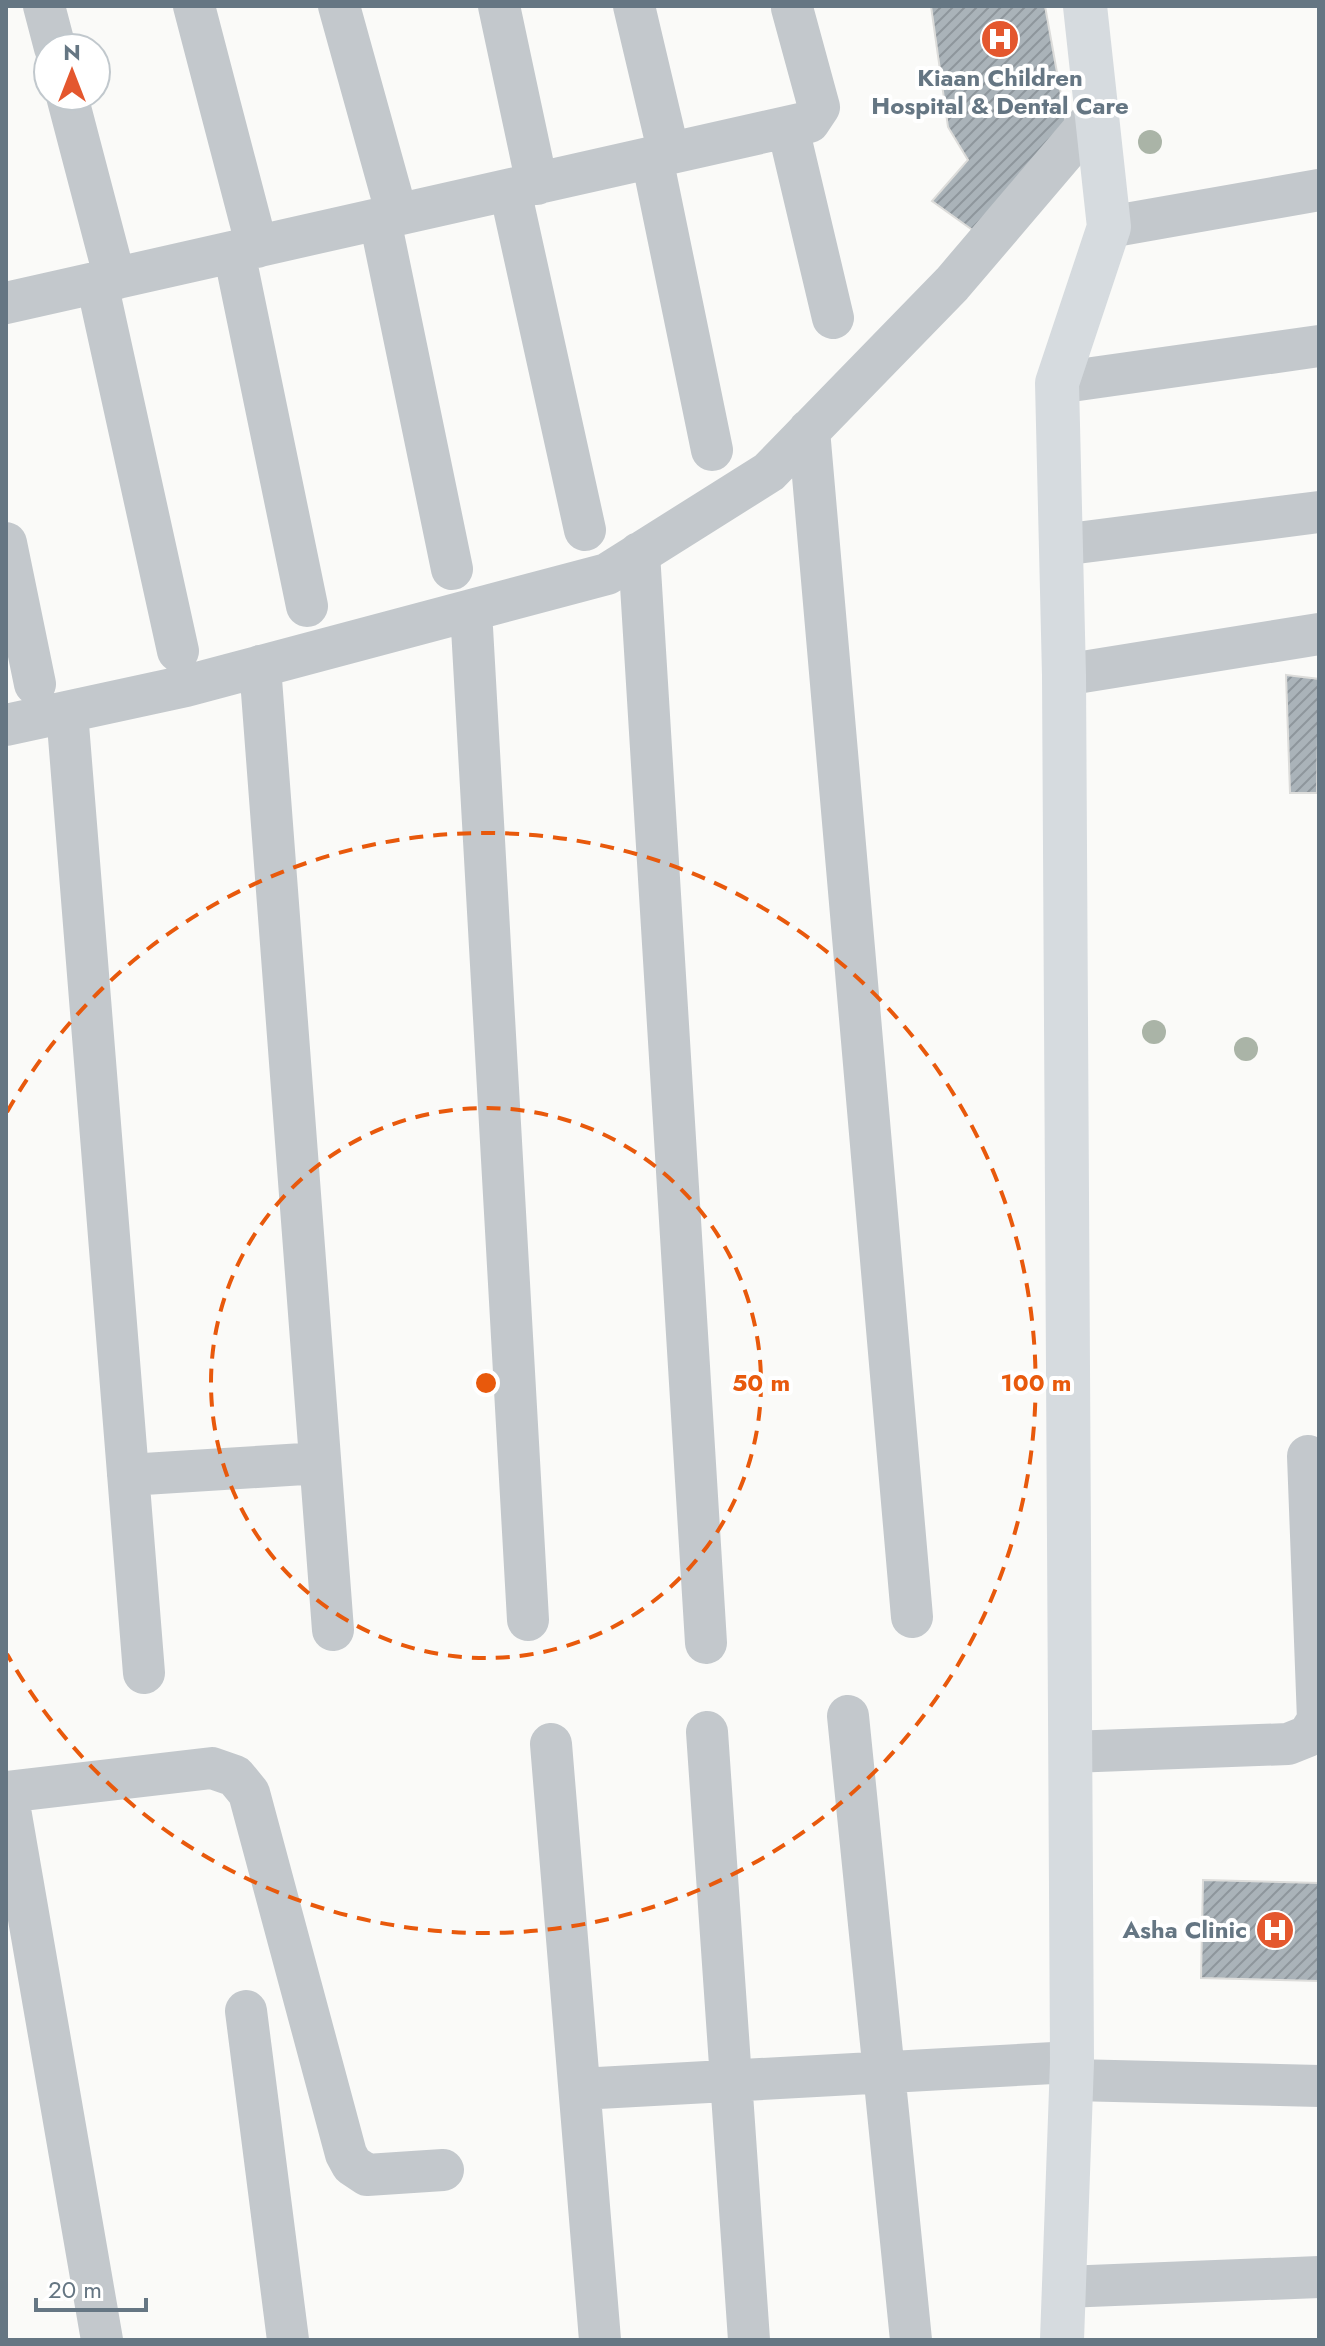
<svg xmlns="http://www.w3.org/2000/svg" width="1325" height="2346" font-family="Jost,sans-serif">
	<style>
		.building { fill: url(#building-hatch); stroke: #dcdcda; stroke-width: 2 }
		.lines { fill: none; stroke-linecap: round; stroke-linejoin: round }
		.street { stroke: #c3c8cc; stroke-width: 42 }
		.secondary { stroke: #d6dbdf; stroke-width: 44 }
		.tree { fill: #aab4a7 }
		.ring { fill: none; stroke: #e8590c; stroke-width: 4; stroke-dasharray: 14 10 }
		.labels { text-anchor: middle; stroke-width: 8; stroke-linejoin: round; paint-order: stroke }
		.poi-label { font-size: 24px; font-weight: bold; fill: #657683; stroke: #fff }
		.centre { fill: #e8590c; stroke: #fff; stroke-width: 4 }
		.ring-label { font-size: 24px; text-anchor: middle; font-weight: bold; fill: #e8590c; stroke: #fff; stroke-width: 8; stroke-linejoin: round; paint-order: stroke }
	</style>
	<defs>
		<pattern id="building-hatch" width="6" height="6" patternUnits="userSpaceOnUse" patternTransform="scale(2)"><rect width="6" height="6" fill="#aab3b9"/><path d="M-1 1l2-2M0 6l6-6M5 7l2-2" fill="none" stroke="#8e969c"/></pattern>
	</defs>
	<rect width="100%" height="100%" fill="#fafaf8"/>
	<path class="building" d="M 931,6 L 1045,6 L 1067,128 L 978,234 L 932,201 L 968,160 L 948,127 Z
		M 1286,675 L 1319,679 L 1317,793 L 1290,793 Z
		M 1203,1880 L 1319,1883 L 1319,1981 L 1201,1978 Z"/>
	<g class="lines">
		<path class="street" d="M 44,6 L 55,48
			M 194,6 L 257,247
			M 339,6 L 397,215
			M 499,6 L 537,184
			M 634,6 L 669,154
			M 67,96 L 115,279
			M 788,128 L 833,318
			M 652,158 L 712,450
			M 510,190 L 585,530
			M 380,220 L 452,569
			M 1109,227 L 1319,190
			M 234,252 L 307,606
			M 97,283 L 178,651
			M 6,303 L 809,122 L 819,107 L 792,8
			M 1057,383 L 1319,346
			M 809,430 L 912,1617
			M 6,543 L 35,684
			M 1061,545 L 1319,512
			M 639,553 L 706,1643
			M 471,610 L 528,1620
			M 260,666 L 333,1630
			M 1064,675 L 1319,634
			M 67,712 L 144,1673
			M 6,725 L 186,686 L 607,574 L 769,472 L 952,284 L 1096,115
			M 128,1475 L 320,1463
			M 848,1716 L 911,2340
			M 707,1732 L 749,2340
			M 551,1744 L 600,2340
			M 1070,1752 L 1288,1744 L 1308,1736 L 1318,1720 L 1308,1456
			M 6,1792 L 212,1768 L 235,1776 L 249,1793 L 346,2154 L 352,2165 L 367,2175 L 443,2170
			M 7,1792 L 102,2340
			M 246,2011 L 288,2340
			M 1072,2080 L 1319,2086
			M 580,2089 L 1072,2062
			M 1064,2287 L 1319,2277"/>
		<path class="secondary" d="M 1062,2340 L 1072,2062 L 1064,675 L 1057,383 L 1109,227 L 1085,6"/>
	</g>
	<g class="tree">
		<circle cx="1150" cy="142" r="12"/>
		<circle cx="1154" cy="1032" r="12"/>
		<circle cx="1246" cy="1049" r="12"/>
	</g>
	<g class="ring">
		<circle cx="486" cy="1383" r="275"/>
		<path d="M7 1112A550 550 0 1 1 7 1654"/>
	</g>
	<defs>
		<symbol id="hospital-disc" viewBox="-11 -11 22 22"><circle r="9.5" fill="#e4572e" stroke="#fff"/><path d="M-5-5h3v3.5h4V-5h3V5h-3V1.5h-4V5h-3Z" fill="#fff"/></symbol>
	</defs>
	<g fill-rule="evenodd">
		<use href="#hospital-disc" x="978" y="17" width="44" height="44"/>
		<use href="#hospital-disc" x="1253" y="1908" width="44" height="44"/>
	</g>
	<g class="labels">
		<g class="poi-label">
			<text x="1000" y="86">Kiaan Children<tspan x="1000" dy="28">Hospital &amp; Dental Care</tspan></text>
			<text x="1247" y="1938" text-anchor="end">Asha Clinic</text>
		</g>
	</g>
	<circle cx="486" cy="1383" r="12" class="centre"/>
	<g class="ring-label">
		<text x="761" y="1391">50 m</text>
		<text x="1036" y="1391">100 m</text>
	</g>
	<rect width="1325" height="2346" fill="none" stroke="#657683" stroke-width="16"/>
	<g transform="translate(72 72)"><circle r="38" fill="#ffffff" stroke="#c1c8cd" stroke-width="2"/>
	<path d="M0-6L14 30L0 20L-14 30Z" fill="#e4572e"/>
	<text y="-12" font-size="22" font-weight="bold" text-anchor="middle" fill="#657683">N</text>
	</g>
	<path d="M36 2298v12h110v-12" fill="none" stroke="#657683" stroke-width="4"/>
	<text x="48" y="2298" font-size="24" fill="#657683" stroke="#ffffff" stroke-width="6" paint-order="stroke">20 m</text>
</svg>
